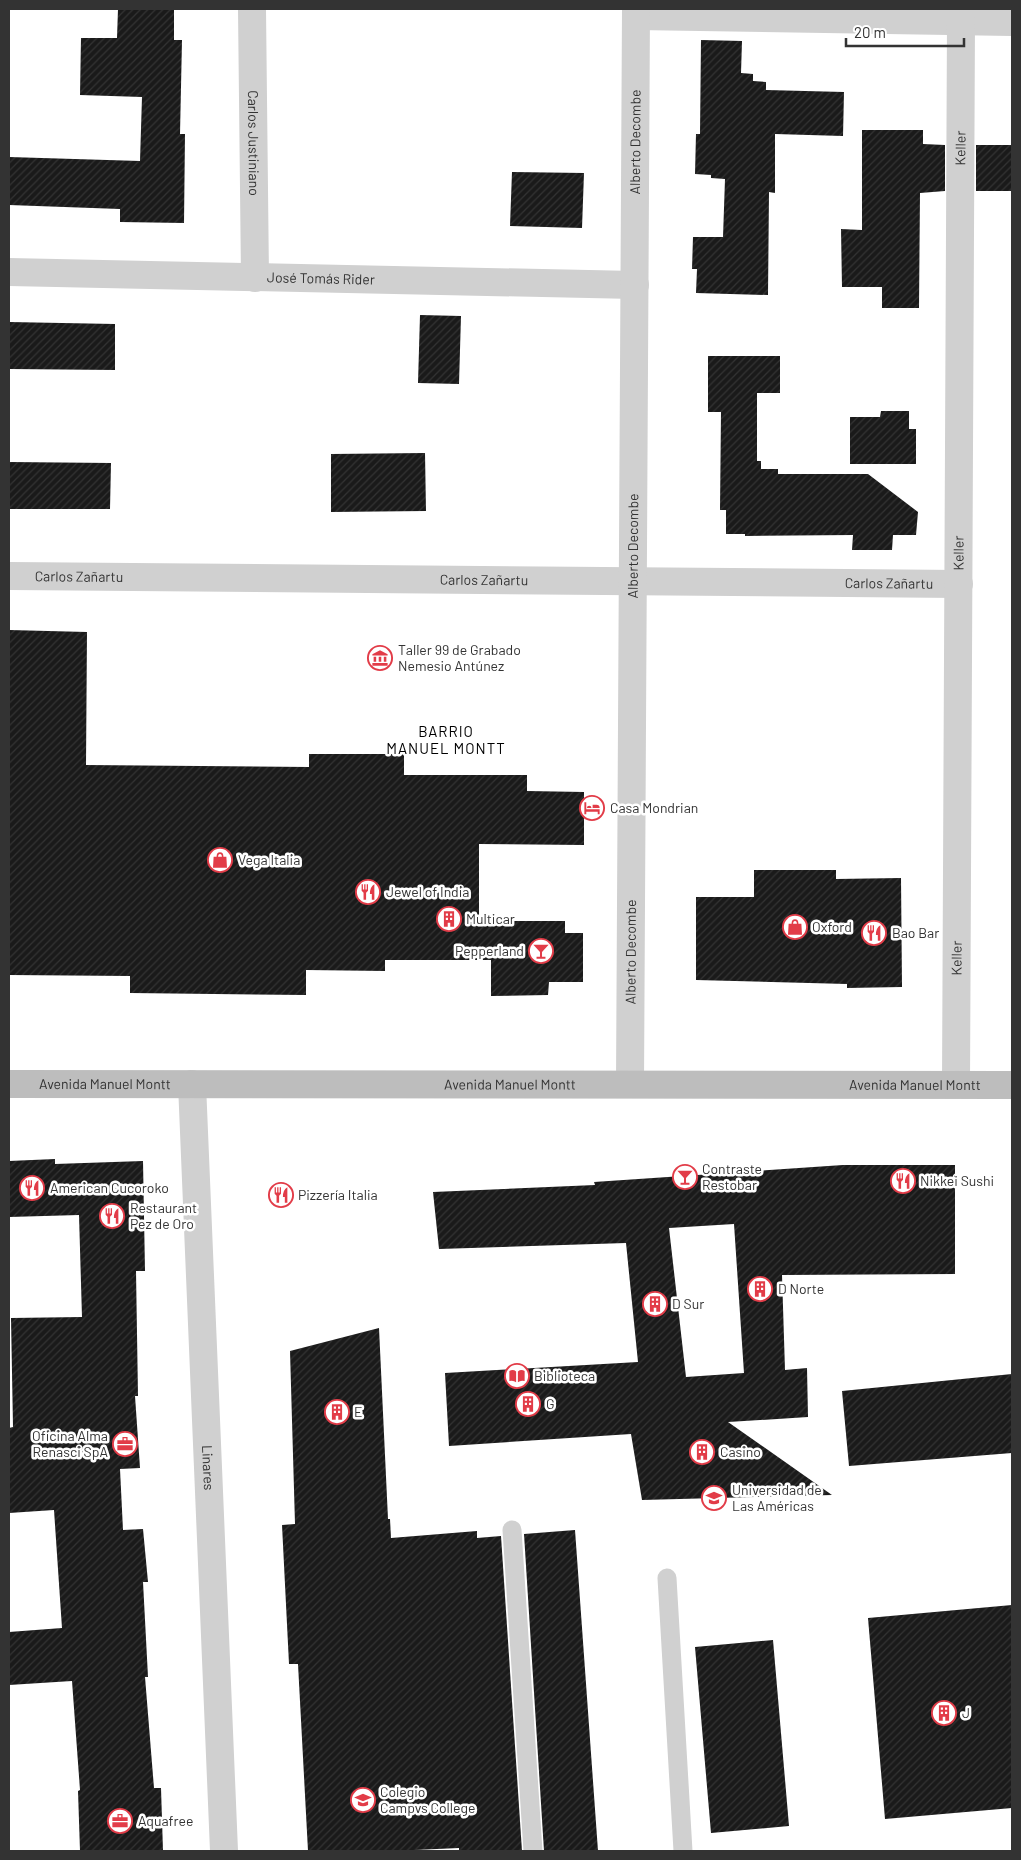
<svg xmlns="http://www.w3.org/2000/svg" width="1021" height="1860" font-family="Barlow,sans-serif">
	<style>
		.building { fill: url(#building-hatch); fill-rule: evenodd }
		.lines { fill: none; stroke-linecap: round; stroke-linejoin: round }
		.service { stroke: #d0d0d0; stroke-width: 19 }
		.minor { stroke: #d0d0d0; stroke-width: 28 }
		.secondary { stroke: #bdbdbd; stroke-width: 28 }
		.labels { text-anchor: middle; stroke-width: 5; stroke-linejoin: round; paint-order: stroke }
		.street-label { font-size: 14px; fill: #333; stroke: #fff }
		.poi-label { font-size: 14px; fill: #333; stroke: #fff; text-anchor: start }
		.neighbourhood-label { font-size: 15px; letter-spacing: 1px; fill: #000; stroke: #fff }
	</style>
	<defs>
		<pattern id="building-hatch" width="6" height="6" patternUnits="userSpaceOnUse" patternTransform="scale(1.25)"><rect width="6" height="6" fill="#1a1a1a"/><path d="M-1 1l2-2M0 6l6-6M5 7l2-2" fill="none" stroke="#333"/></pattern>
	</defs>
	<rect width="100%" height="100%" fill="#fff"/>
	<path class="building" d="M 118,9 L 174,9 L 174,40 L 182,40 L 180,134 L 185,134 L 184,223 L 120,222 L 120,209 L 9,205 L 9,157 L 140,161 L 142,97 L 80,95 L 81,38 L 117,38 Z
		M 701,40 L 742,41 L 741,73 L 753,74 L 753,81 L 766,82 L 766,90 L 844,92 L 843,136 L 775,134 L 775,193 L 769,192 L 768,295 L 696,293 L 697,269 L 692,269 L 693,237 L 723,237 L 725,179 L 711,178 L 711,175 L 695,174 L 696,134 L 700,134 Z
		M 862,130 L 923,130 L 923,144 L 945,145 L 945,191 L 920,193 L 919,308 L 882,308 L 882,287 L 842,287 L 841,229 L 862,230 Z
		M 976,145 L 1012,145 L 1012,191 L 976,191 Z
		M 512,172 L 584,173 L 582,228 L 510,226 Z
		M 420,315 L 461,316 L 459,384 L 418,383 Z
		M 9,322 L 115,324 L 115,370 L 9,369 Z
		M 708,356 L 780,356 L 780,393 L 757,393 L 757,461 L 761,461 L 761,469 L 778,469 L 778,474 L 868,474 L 918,512 L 916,535 L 893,535 L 892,550 L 852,550 L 853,535 L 745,536 L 745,534 L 726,534 L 726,510 L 720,510 L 721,412 L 708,412 Z
		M 881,411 L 909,411 L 909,429 L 916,429 L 916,464 L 850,464 L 850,417 L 880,417 Z
		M 425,453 L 426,511 L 331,512 L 331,454 Z
		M 9,462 L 111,463 L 110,509 L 9,509 Z
		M 9,630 L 87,632 L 86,765 L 309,767 L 309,754 L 404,754 L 404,775 L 527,775 L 527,791 L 584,792 L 584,845 L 479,844 L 479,921 L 565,921 L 565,933 L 583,933 L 583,982 L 549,982 L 548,995 L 491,996 L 491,960 L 385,960 L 385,971 L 306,970 L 306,995 L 130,993 L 130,976 L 9,975 Z
		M 754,870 L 836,870 L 836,879 L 901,878 L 902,987 L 847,988 L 847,984 L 696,980 L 696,897 L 754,897 Z
		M 55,1159 L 55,1164 L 143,1161 L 145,1271 L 136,1271 L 138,1396 L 135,1396 L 140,1468 L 120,1469 L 123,1530 L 143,1529 L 148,1582 L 143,1582 L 148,1677 L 145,1677 L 154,1788 L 161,1788 L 163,1851 L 80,1851 L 78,1791 L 80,1790 L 72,1681 L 9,1685 L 9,1632 L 62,1628 L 54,1510 L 9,1513 L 9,1428 L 13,1427 L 11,1318 L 82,1317 L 79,1215 L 9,1217 L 9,1161 Z
		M 843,1165 L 955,1165 L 955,1274 L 782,1275 L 785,1370 L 807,1368 L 808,1417 L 728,1422 L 832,1495 L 642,1500 L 631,1434 L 449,1446 L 445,1373 L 638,1362 L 626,1243 L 439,1249 L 433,1192 L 595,1185 L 594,1182 ZM 734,1224 L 744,1373 L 686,1377 L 669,1228 Z
		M 379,1328 L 388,1519 L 390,1519 L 391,1538 L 477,1531 L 477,1538 L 501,1536 L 522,1851 L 459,1851 L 459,1848 L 393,1851 L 308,1851 L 298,1664 L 289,1664 L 282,1525 L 295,1524 L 290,1351 Z
		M 1012,1374 L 1012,1453 L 849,1466 L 842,1391 Z
		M 575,1530 L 598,1851 L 544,1851 L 524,1534 Z
		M 1012,1605 L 1012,1808 L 885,1819 L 868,1618 Z
		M 773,1640 L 789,1826 L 711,1833 L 695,1647 Z"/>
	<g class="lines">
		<path class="service" d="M 512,1530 L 533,1851
			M 667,1578 L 683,1851"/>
		<g class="minor">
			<path id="s1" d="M 252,9 L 255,278"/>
			<path d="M 636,16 L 1012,22"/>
			<path id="s2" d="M 9,272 L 635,285"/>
			<path id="s3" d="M 9,576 L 959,584"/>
			<path id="s4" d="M 192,1084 L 224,1851"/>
			<path id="s5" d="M 630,1084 L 636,9"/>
			<path id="s6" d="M 956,1084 L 961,21"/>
		</g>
		<path class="secondary" id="s7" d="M 9,1084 L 1012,1085"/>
	</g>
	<defs>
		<symbol id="museum-ring" viewBox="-11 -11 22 22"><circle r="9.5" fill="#fff" stroke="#e23c48" stroke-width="1.5"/><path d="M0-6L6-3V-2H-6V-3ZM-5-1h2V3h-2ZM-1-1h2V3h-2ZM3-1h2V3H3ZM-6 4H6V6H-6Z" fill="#e23c48"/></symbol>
		<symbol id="hotel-ring" viewBox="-11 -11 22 22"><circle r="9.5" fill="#fff" stroke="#e23c48" stroke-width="1.5"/><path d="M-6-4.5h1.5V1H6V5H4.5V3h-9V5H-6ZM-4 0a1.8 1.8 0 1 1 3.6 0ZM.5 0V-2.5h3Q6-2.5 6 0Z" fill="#e23c48"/></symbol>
		<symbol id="shop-ring" viewBox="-11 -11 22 22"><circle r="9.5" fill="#fff" stroke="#e23c48" stroke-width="1.5"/><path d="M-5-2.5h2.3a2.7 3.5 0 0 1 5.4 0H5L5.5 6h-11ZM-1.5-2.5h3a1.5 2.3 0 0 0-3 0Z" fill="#e23c48"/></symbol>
		<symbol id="restaurant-ring" viewBox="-11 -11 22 22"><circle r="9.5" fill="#fff" stroke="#e23c48" stroke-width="1.5"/><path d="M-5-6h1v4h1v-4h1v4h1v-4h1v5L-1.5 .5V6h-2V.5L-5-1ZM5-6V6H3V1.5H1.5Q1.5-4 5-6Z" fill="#e23c48"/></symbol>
		<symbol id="building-ring" viewBox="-11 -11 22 22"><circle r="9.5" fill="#fff" stroke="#e23c48" stroke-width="1.5"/><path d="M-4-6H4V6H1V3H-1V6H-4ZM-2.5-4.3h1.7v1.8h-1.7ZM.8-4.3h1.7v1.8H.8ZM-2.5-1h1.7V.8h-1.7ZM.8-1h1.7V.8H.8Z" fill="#e23c48"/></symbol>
		<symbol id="bar-ring" viewBox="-11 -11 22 22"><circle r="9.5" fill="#fff" stroke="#e23c48" stroke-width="1.5"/><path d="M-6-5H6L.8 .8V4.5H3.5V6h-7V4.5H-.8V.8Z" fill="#e23c48"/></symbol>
		<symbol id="library-ring" viewBox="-11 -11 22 22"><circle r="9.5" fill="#fff" stroke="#e23c48" stroke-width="1.5"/><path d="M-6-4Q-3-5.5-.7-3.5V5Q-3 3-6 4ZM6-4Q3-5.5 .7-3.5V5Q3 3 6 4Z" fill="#e23c48"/></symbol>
		<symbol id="office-ring" viewBox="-11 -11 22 22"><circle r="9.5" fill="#fff" stroke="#e23c48" stroke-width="1.5"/><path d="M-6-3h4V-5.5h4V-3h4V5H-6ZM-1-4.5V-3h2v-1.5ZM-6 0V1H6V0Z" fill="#e23c48"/></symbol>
		<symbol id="university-ring" viewBox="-11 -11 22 22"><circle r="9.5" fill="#fff" stroke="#e23c48" stroke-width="1.5"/><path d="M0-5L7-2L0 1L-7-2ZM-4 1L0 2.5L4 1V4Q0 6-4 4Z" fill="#e23c48"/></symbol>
		<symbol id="school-ring" viewBox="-11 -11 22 22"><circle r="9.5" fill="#fff" stroke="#e23c48" stroke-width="1.5"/><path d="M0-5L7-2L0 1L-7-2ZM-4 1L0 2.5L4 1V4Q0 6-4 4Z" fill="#e23c48"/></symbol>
	</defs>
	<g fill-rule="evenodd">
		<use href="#museum-ring" x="366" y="644" width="28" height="28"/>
		<use href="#hotel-ring" x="578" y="794" width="28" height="28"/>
		<use href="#shop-ring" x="206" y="846" width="28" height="28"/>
		<use href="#restaurant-ring" x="354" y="878" width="28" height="28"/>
		<use href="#building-ring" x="435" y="905" width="28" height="28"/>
		<use href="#shop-ring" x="781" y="913" width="28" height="28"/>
		<use href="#restaurant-ring" x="860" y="919" width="28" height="28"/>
		<use href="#bar-ring" x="527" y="937" width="28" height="28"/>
		<use href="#bar-ring" x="671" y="1163" width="28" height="28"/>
		<use href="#restaurant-ring" x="889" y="1167" width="28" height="28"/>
		<use href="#restaurant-ring" x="18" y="1174" width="28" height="28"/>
		<use href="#restaurant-ring" x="267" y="1181" width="28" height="28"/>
		<use href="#restaurant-ring" x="98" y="1202" width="28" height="28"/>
		<use href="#building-ring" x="746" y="1275" width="28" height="28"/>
		<use href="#building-ring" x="641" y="1290" width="28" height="28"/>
		<use href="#library-ring" x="503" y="1362" width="28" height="28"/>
		<use href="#building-ring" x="514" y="1390" width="28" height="28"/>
		<use href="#building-ring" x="323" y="1398" width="28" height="28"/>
		<use href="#office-ring" x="111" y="1430" width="28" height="28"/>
		<use href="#building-ring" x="688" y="1438" width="28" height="28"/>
		<use href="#university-ring" x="700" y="1484" width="28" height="28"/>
		<use href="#building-ring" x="930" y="1699" width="28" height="28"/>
		<use href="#school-ring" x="349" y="1786" width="28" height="28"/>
		<use href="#office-ring" x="106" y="1807" width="28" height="28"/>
	</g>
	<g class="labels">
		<g class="street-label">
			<text dy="5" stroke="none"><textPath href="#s5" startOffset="942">Alberto Decombe</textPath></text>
			<text dy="5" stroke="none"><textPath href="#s1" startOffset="134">Carlos Justiniano</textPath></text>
			<text dy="5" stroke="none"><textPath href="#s6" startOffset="936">Keller</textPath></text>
			<text dy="5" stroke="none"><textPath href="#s2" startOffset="312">José Tomás Rider</textPath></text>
			<text dy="5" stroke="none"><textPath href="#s5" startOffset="538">Alberto Decombe</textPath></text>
			<text dy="5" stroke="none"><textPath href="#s6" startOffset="531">Keller</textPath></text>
			<text dy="5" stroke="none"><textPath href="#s3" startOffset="70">Carlos Zañartu</textPath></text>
			<text dy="5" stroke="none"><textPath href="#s3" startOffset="475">Carlos Zañartu</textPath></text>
			<text dy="5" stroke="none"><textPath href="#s3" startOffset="880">Carlos Zañartu</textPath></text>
			<text dy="5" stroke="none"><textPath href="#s5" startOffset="132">Alberto Decombe</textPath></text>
			<text dy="5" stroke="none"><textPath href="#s6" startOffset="126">Keller</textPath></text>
			<text dy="5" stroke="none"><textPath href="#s7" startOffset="96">Avenida Manuel Montt</textPath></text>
			<text dy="5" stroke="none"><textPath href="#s7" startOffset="501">Avenida Manuel Montt</textPath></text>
			<text dy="5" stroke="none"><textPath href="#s7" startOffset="906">Avenida Manuel Montt</textPath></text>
			<text dy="5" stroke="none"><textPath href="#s4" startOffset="384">Linares</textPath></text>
		</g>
		<g class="poi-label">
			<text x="398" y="655">Taller 99 de Grabado<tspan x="398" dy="16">Nemesio Antúnez</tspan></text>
			<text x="610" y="813">Casa Mondrian</text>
			<text x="238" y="865">Vega Italia</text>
			<text x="386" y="897">Jewel of India</text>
			<text x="466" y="924">Multicar</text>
			<text x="812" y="932">Oxford</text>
			<text x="892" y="938">Bao Bar</text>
			<text x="524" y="956" text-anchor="end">Pepperland</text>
			<text x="702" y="1174">Contraste<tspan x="702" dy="16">Restobar</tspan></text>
			<text x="920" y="1186">Nikkei Sushi</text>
			<text x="50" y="1193">American Cucoroko</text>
			<text x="298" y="1200">Pizzería Italia</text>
			<text x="130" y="1213">Restaurant<tspan x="130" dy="16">Pez de Oro</tspan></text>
			<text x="778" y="1294">D Norte</text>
			<text x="672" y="1309">D Sur</text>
			<text x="534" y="1381">Biblioteca</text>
			<text x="546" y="1409">G</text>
			<text x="354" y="1417">E</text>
			<text x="108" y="1441" text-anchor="end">Oficina Alma<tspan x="108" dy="16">Renasci SpA</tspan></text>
			<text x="720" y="1457">Casino</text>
			<text x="732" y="1495">Universidad de<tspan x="732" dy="16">Las Américas</tspan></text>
			<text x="962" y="1718">J</text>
			<text x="380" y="1797">Colegio<tspan x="380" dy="16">Campvs College</tspan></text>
			<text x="138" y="1826">Aquafree</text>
		</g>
		<g class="neighbourhood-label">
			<text x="446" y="737">BARRIO<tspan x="446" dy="17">MANUEL MONTT</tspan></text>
		</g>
	</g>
	<rect width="1021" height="1860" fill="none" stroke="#333333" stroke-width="20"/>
	<path d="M846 38v8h118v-8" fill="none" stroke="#333333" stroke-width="2.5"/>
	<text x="854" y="38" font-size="15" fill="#333333" stroke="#ffffff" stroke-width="4" paint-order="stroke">20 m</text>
</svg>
